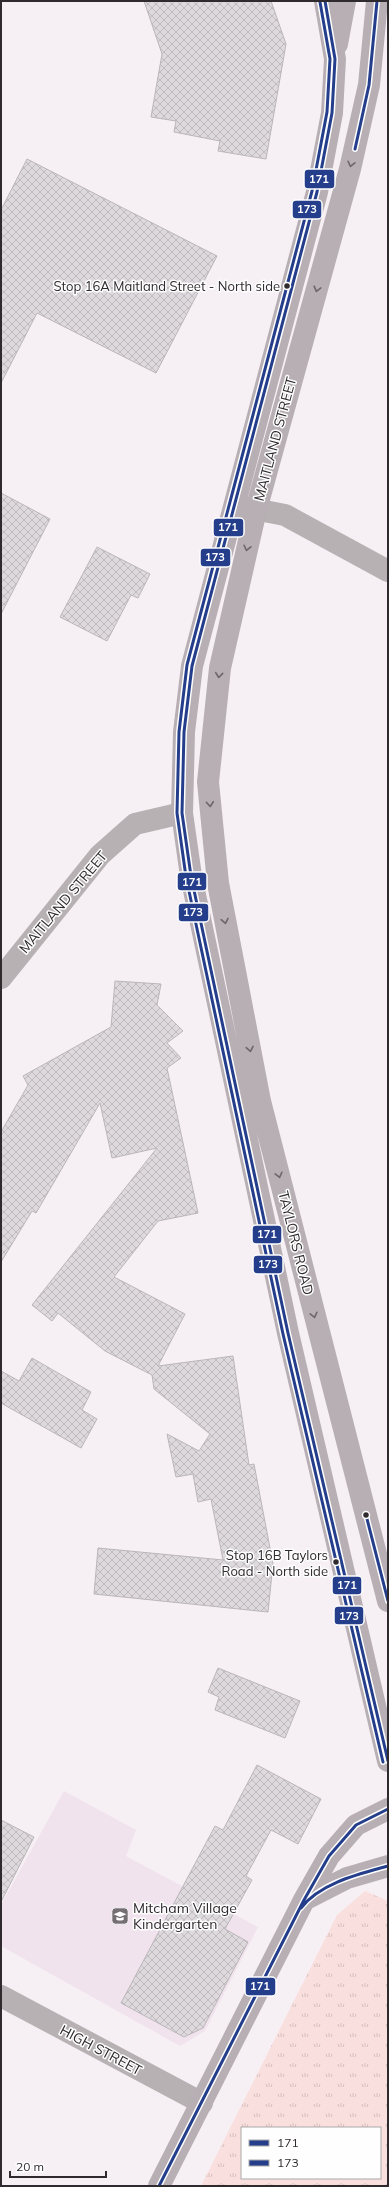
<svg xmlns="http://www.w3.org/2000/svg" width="389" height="2187" font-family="Mulish,sans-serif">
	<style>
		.built { fill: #f1e3ed }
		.grass { fill: url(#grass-tufts); fill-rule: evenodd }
		.building { fill: url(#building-cross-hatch); stroke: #bbb6ba }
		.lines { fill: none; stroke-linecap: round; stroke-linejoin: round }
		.street { stroke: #b8b1b3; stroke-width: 22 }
		.secondary { stroke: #b7afb3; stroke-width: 22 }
		.bus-1-casing { stroke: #fefefe; stroke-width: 6 }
		.bus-2-casing { stroke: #fefefe; stroke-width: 6 }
		.bus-1 { stroke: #243e8c; stroke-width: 3 }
		.bus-2 { stroke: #243e8c; stroke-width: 3 }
		.oneway { stroke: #6c6669 }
		.bus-dot { fill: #2f2a2d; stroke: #fefefe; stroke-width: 1.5 }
		.labels { text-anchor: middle; stroke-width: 3; stroke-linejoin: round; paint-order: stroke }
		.bus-label { font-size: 13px; fill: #2f2a2d; stroke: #fefefe; text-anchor: end }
		.street-label { font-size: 14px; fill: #2f2a2d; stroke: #fefefe }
		.poi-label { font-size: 14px; fill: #2f2a2d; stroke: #fefefe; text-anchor: start }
		.line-badge { stroke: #fefefe; stroke-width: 1.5 }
		.badge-label { font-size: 11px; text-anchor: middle; font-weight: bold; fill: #fff }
	</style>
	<defs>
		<pattern id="grass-tufts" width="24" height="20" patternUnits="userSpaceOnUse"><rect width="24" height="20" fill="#f9e0de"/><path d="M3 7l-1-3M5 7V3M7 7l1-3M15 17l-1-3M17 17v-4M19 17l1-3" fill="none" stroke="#d6c0bf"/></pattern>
		<pattern id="building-cross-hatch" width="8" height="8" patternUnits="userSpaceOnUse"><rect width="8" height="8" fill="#ddd9dd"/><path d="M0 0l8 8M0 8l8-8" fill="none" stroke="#bebabe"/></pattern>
	</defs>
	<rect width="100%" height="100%" fill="#f6eff4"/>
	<path class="built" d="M 64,1791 L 136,1830 L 126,1856 L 258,1927 L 205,2031 L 180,2046 L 1,1946 L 1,1905 Z"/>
	<path class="grass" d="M 365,1891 L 388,1901 L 388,2186 L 201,2186 L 337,1915 ZM 242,2128 L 380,2128 L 380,2178 L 242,2178 Z"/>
	<path class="building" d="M 144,1 L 271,1 L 286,44 L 266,159 L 218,151 L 220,141 L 174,132 L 176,121 L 151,117 L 162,54 Z
		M 27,159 L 217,256 L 156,373 L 37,313 L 1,383 L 1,210 Z
		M 1,493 L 50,519 L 1,614 Z
		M 97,547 L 150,574 L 138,598 L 131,595 L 107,641 L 60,617 Z
		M 115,981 L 161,984 L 157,1005 L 183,1031 L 167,1043 L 181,1058 L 167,1068 L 198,1213 L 158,1221 L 114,1277 L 185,1314 L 158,1366 L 233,1356 L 249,1465 L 254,1464 L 273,1564 L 268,1612 L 94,1594 L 98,1548 L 223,1560 L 211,1499 L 198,1502 L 193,1474 L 176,1477 L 167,1434 L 199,1451 L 210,1434 L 154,1389 L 152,1375 L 105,1351 L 58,1313 L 52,1321 L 32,1305 L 157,1148 L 112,1158 L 100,1103 L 36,1213 L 32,1211 L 1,1262 L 1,1132 L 28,1085 L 23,1076 L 111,1027 Z
		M 32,1358 L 91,1392 L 82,1410 L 97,1419 L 81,1448 L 1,1403 L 1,1371 L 19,1381 Z
		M 218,1668 L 300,1701 L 285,1738 L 215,1710 L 219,1697 L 208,1692 Z
		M 257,1765 L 321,1799 L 298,1844 L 271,1830 L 246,1876 L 252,1880 L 225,1929 L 248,1942 L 203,2028 L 184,2037 L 121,2003 L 215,1826 L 223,1830 Z
		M 1,1820 L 34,1837 L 1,1902 Z"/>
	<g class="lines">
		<path class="street" d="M 238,506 L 285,515 L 388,571
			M 1,978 L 100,855 L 135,824 L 182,813
			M 1,1996 L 202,2103"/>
		<path class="secondary" d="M 325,1 L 335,59 L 332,113 L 317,192 L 192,666 L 184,732 L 182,813 L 191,876 L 288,1333 L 388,1761
			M 377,1 L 369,85 L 350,169 L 256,510 L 220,668 L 208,782 L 218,883 L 260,1101 L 388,1601
			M 337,44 L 345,1
			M 304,1900 L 347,1878 L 388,1866
			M 159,2186 L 304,1900 L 329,1856 L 356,1825 L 388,1809"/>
		<defs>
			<path id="bus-1" d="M 325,1 L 335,59 L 332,113 L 317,192 L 192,666 L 184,732 L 182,813 L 191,876 L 288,1333 L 388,1761
				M 355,149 L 369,85 L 377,1
				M 366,1515 L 388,1601
				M 301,1908 C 320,1883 359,1874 388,1866
				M 159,2186 L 304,1900 L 329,1856 L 356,1825 L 388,1809"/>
			<path id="bus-2" d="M 320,2 L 330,59 L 327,112 L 312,191 L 187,665 L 179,732 L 177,813 L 186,877 L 283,1334 L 383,1762"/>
		</defs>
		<use href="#bus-1" class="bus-1-casing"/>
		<use href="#bus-2" class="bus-2-casing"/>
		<use href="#bus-1" class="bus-1"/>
		<use href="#bus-2" class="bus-2"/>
	</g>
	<defs><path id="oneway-chevron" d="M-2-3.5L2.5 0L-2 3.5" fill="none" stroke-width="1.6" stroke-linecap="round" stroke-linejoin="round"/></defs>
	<g class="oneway">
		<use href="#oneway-chevron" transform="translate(351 164) rotate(103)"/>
		<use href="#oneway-chevron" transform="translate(317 289) rotate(105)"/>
		<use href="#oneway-chevron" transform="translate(247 548) rotate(103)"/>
		<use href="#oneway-chevron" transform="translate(219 675) rotate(96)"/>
		<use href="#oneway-chevron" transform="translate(210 804) rotate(85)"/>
		<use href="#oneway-chevron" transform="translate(225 921) rotate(79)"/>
		<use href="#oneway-chevron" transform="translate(250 1049) rotate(79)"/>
		<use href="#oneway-chevron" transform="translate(279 1175) rotate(76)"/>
		<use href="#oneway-chevron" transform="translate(314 1315) rotate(76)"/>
	</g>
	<defs>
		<symbol id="school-square" viewBox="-11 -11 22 22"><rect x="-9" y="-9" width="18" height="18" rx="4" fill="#756f73" stroke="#fefefe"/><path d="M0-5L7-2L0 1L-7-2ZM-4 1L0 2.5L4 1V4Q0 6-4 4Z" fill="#fff"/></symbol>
	</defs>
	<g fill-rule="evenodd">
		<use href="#school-square" x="110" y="1906" width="20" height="20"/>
	</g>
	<g class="bus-dot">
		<circle cx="287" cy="286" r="3.5"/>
		<circle cx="366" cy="1515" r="3.5"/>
		<circle cx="336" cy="1562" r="3.5"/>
	</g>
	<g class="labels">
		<g class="bus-label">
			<text x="280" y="291">Stop 16A Maitland Street - North side</text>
			<text x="328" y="1560">Stop 16B Taylors<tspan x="328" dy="16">Road - North side</tspan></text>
		</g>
		<g class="street-label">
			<text transform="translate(275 439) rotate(-75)" y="5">MAITLAND STREET</text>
			<text transform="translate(63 902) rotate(-50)" y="5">MAITLAND STREET</text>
			<text transform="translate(296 1243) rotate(76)" y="5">TAYLORS ROAD</text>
			<text transform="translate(101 2050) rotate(28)" y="5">HIGH STREET</text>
		</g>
		<g class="poi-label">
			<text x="133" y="1913">Mitcham Village<tspan x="133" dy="16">Kindergarten</tspan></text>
		</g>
	</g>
	<g class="line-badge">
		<rect x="304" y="169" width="31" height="20" rx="4" fill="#243e8c"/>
		<rect x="292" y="200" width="30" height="19" rx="4" fill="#243e8c"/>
		<rect x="213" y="518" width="31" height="19" rx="4" fill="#243e8c"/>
		<rect x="200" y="548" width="31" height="19" rx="4" fill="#243e8c"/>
		<rect x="177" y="872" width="30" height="19" rx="4" fill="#243e8c"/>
		<rect x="178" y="903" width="31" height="19" rx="4" fill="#243e8c"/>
		<rect x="252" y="1225" width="30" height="19" rx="4" fill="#243e8c"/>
		<rect x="253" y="1255" width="30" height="19" rx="4" fill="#243e8c"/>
		<rect x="332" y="1576" width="30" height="19" rx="4" fill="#243e8c"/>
		<rect x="334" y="1606" width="30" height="19" rx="4" fill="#243e8c"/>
		<rect x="245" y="1977" width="31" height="19" rx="4" fill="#243e8c"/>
	</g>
	<g class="badge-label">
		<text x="319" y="183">171</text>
		<text x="307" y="213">173</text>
		<text x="228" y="531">171</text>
		<text x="215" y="561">173</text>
		<text x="192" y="886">171</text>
		<text x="193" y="916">173</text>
		<text x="267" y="1238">171</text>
		<text x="268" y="1268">173</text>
		<text x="347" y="1589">171</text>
		<text x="349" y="1620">173</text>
		<text x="260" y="1990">171</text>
	</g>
	<rect width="389" height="2187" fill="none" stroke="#2f2a2d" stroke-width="4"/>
	<rect x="241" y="2127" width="140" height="52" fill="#fefefe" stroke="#aba9aa"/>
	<rect x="249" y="2140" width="20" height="6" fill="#243e8c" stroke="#aba9aa"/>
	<text x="277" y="2147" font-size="12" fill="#2f2a2d">171</text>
	<rect x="249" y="2160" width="20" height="6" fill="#243e8c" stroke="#aba9aa"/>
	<text x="277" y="2167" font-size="12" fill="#2f2a2d">173</text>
	<path d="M10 2171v6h96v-6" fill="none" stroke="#2f2a2d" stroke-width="2"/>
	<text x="16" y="2171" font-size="12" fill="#2f2a2d" stroke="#fefefe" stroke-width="3" paint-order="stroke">20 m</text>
</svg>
